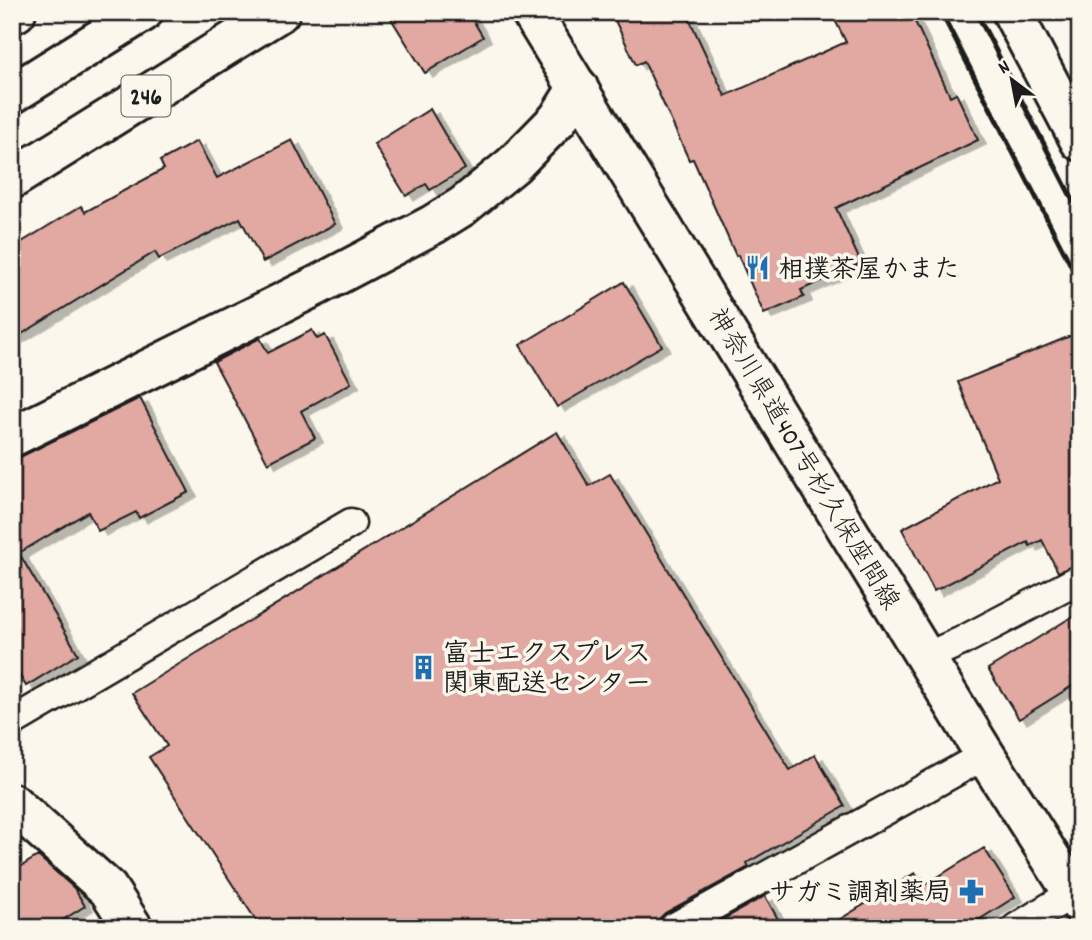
<svg xmlns="http://www.w3.org/2000/svg" width="1092" height="940" font-family="Dekko,'Klee One',sans-serif">
	<style>
		.building { fill: #e2a8a2; stroke: #1c1c1c; stroke-width: 2; filter: url(#shadow) }
		.lines { fill: none; stroke-linecap: round; stroke-linejoin: round }
		.service-casing { stroke: #1c1c1c; stroke-width: 33 }
		.minor-casing { stroke: #1c1c1c; stroke-width: 44 }
		.secondary-casing { stroke: #1c1c1c; stroke-width: 44 }
		.trunk-casing { stroke: #1c1c1c; stroke-width: 44 }
		.service { stroke: #fbf7ec; stroke-width: 28 }
		.minor { stroke: #fbf7ec; stroke-width: 38 }
		.secondary { stroke: #fbf7ec; stroke-width: 38 }
		.trunk { stroke: #fbf7ec; stroke-width: 38 }
		.rail { stroke: #1c1c1c; stroke-width: 5 }
		.labels { text-anchor: middle; stroke-width: 7; stroke-linejoin: round; paint-order: stroke }
		.shield { fill: #fbf7ec; stroke: #5f5e5a; stroke-width: 2 }
		.shield-label { font-size: 24px; font-weight: bold; fill: #1c1c1c }
		.poi-label { font-size: 26px; font-weight: bold; fill: #1c1c1c; stroke: #fbf7ec; text-anchor: start }
		.street-label { font-size: 26px; fill: #1c1c1c; stroke: #fbf7ec }
	</style>
	<defs>
		<filter id="shadow"><feDropShadow dx="8" dy="4.5" stdDeviation="0" flood-color="#0004"/></filter>
	</defs>
	<rect width="100%" height="100%" fill="#fbf7ec"/>
	<filter id="ink" filterUnits="userSpaceOnUse"><feTurbulence type="fractalNoise" baseFrequency=".0143" numOctaves="2"/><feDisplacementMap in="SourceGraphic" scale="14" xChannelSelector="R" yChannelSelector="G"/><feConvolveMatrix kernelMatrix="1 2 1 2 8 2 1 2 1" color-interpolation-filters="sRGB"/></filter>
	<g filter="url(#ink)">
		<path class="building" d="M 387,12 L 468,12 L 483,37 L 425,73 Z
			M 611,12 L 686,12 L 725,96 L 846,42 L 831,12 L 911,13 L 950,96 L 956,93 L 978,140 L 836,208 L 861,263 L 801,290 L 804,297 L 764,314 L 738,255 L 736,256 L 693,159 L 689,160 L 644,61 L 636,65 Z
			M 430,109 L 465,169 L 430,190 L 426,184 L 406,196 L 374,144 Z
			M 292,140 L 335,224 L 263,262 L 240,218 L 159,259 L 155,252 L 12,340 L 12,248 L 81,206 L 85,212 L 164,169 L 160,161 L 197,141 L 217,178 Z
			M 624,282 L 662,346 L 557,407 L 520,345 Z
			M 312,330 L 317,339 L 325,335 L 351,383 L 301,411 L 315,438 L 268,463 L 214,362 L 260,338 L 268,353 Z
			M 1080,332 L 1080,563 L 1058,572 L 1042,540 L 1030,546 L 1028,542 L 934,591 L 902,529 L 998,478 L 958,382 Z
			M 140,398 L 189,492 L 139,518 L 136,512 L 98,531 L 88,512 L 19,553 L 78,654 L 26,686 L 12,663 L 12,461 Z
			M 557,432 L 589,486 L 610,474 L 790,770 L 815,755 L 845,806 L 747,863 L 749,867 L 665,913 L 658,920 L 656,928 L 261,928 L 149,757 L 167,746 L 132,693 Z
			M 1080,598 L 1080,681 L 1019,719 L 988,669 L 1078,613 L 1072,602 Z
			M 984,848 L 1015,897 L 966,928 L 826,928 L 915,873 L 923,886 Z
			M 38,856 L 74,888 L 85,906 L 50,928 L 12,928 L 12,872 Z
			M 765,896 L 783,928 L 708,928 Z"/>
		<g class="lines">
			<defs>
				<path id="service" d="M 926,657 L 962,641 L 1080,579
					M 12,722 L 351,523
					M 673,928 L 985,755
					M 1016,928 L 1073,893"/>
				<path id="minor" d="M 1012,12 L 1080,141
					M 12,14 L 16,12
					M 12,437 L 318,285 L 434,224 L 463,206 L 513,165 L 558,119 L 578,87
					M 12,803 L 108,889 L 133,928"/>
				<path id="secondary" d="M 531,12 L 982,750 L 1080,904"/>
				<path id="trunk" d="M 12,94 L 143,12
					M 12,179 L 280,12"/>
			</defs>
			<use href="#service" class="service-casing"/>
			<use href="#minor" class="minor-casing"/>
			<use href="#secondary" class="secondary-casing"/>
			<use href="#trunk" class="trunk-casing"/>
			<use href="#service" class="service"/>
			<use href="#minor" class="minor"/>
			<use href="#secondary" class="secondary"/>
			<use href="#trunk" class="trunk"/>
			<path class="rail" d="M 941,12 L 1080,283
				M 976,12 L 1080,214"/>
		</g>
	</g>
	<defs>
		<symbol id="restaurant-bare" viewBox="-9 -9 18 18"><path d="M-5-6h1v4h1v-4h1v4h1v-4h1v5L-1.5 .5V6h-2V.5L-5-1ZM5-6V6H3V1.5H1.5Q1.5-4 5-6Z" fill="#1f6fb2" stroke="#fbf7ec" stroke-width="2.5" paint-order="stroke"/></symbol>
		<symbol id="building-bare" viewBox="-9 -9 18 18"><path d="M-4-6H4V6H1V3H-1V6H-4ZM-2.5-4.3h1.7v1.8h-1.7ZM.8-4.3h1.7v1.8H.8ZM-2.5-1h1.7V.8h-1.7ZM.8-1h1.7V.8H.8Z" fill="#1f6fb2" stroke="#fbf7ec" stroke-width="2.5" paint-order="stroke"/></symbol>
		<symbol id="pharmacy-bare" viewBox="-9 -9 18 18"><path d="M-2-6h4v4h4v4h-4v4h-4v-4h-4v-4h4Z" fill="#1f6fb2" stroke="#fbf7ec" stroke-width="2.5" paint-order="stroke"/></symbol>
	</defs>
	<g fill-rule="evenodd">
		<use href="#restaurant-bare" x="740" y="250" width="35" height="35"/>
		<use href="#building-bare" x="406" y="650" width="35" height="35"/>
		<use href="#pharmacy-bare" x="954" y="874" width="35" height="35"/>
	</g>
	<g class="labels">
		<rect class="shield" x="121.5" y="75.5" width="49" height="41" rx="5"/>
		<g class="shield-label">
			<text x="146" y="104">246</text>
		</g>
		<g class="poi-label">
			<text x="778" y="277">相撲茶屋かまた</text>
			<text x="443" y="661">富士エクスプレス<tspan x="443" dy="30">関東配送センター</tspan></text>
			<text x="951" y="900" text-anchor="end">サガミ調剤薬局</text>
		</g>
		<g class="street-label">
			<text transform="translate(805 458) rotate(59)" y="9">神奈川県道407号杉久保座間線</text>
		</g>
	</g>
	<rect width="1092" height="940" fill="none" stroke="#fbf7ec" stroke-width="42"/>
	<rect x="21" y="21" width="1050" height="898" fill="none" stroke="#1c1c1c" stroke-width="2.5" filter="url(#ink)"/>
	<g transform="translate(1012 80) rotate(328)" stroke="#fbf7ec" stroke-width="5" paint-order="stroke">
	<path d="M0-5L12 26L0 18L-12 26Z" fill="#1c1c1c"/>
	<text y="-10" font-size="19" font-weight="bold" text-anchor="middle" fill="#1c1c1c">N</text>
	</g>
</svg>
